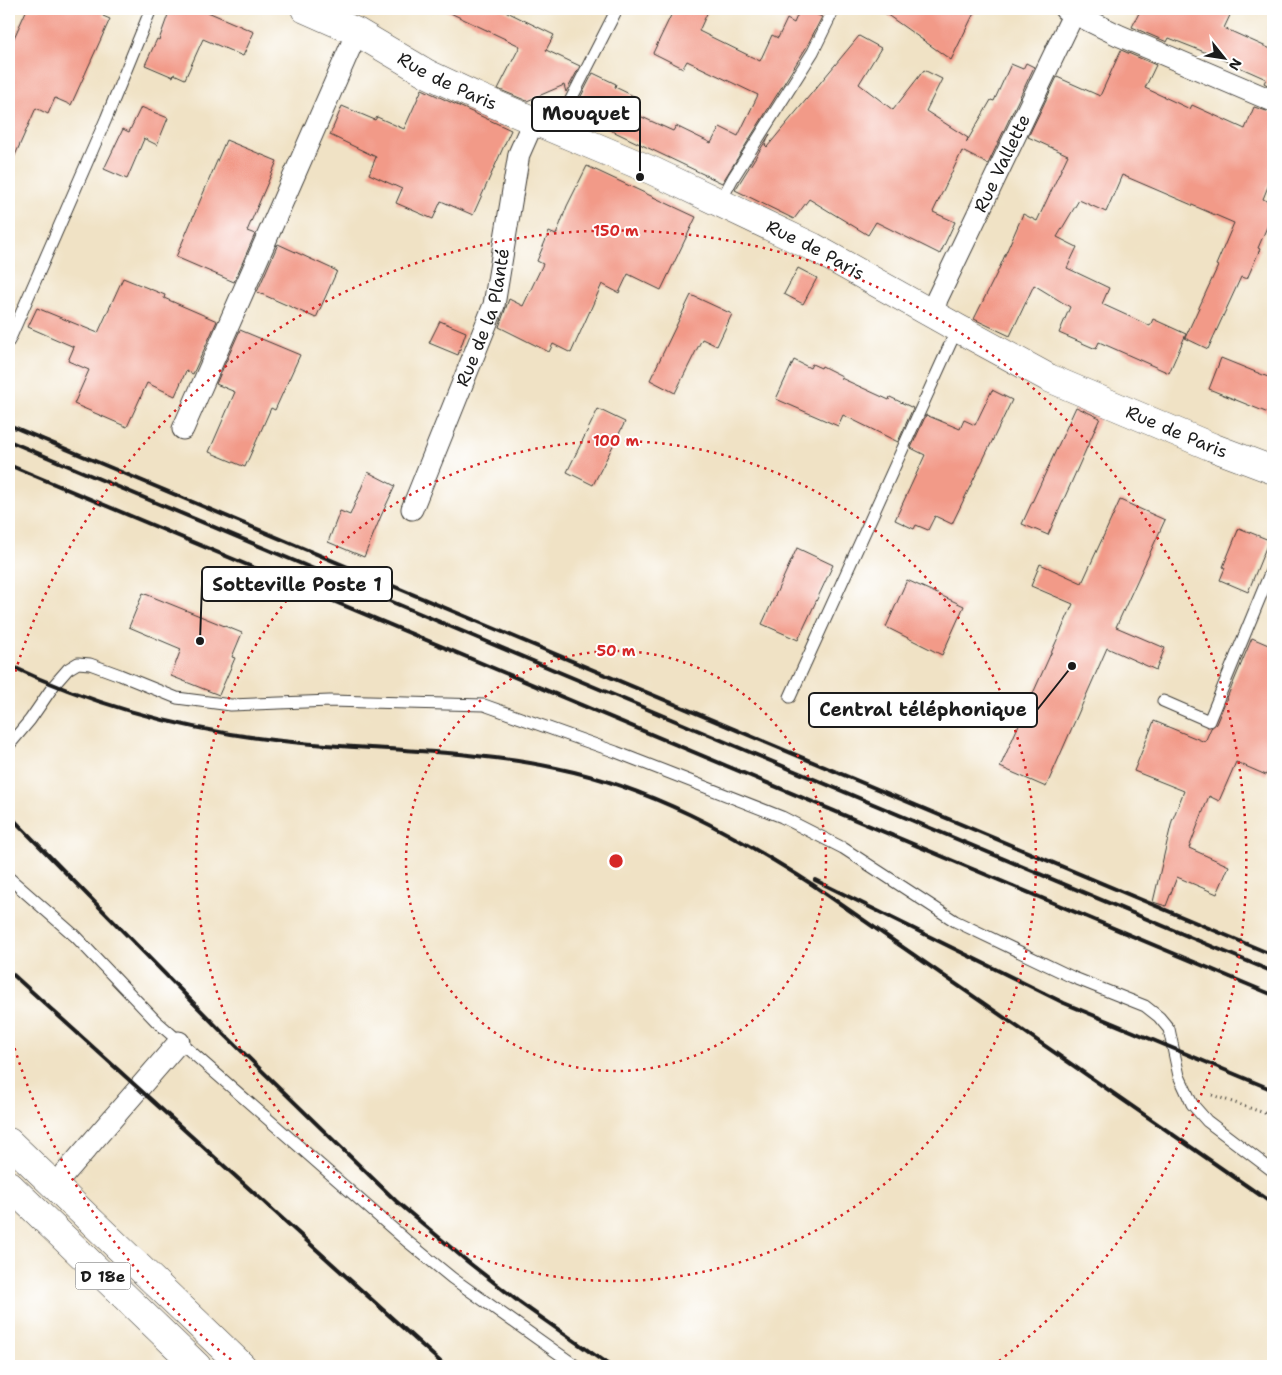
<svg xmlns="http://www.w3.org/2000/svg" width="1282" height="1375" font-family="'Shantell Sans',sans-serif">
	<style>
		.building { fill: #f29a88 }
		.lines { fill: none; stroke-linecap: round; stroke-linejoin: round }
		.service-casing { stroke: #3c3a35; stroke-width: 13 }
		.minor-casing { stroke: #3c3a35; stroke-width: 23 }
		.tertiary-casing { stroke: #3c3a35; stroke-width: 29 }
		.primary-casing { stroke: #3c3a35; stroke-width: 29 }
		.path { stroke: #3c3a35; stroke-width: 3; stroke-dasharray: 1 4; stroke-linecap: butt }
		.service { stroke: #fff; stroke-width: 11 }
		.minor { stroke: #fff; stroke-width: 21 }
		.tertiary { stroke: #fff; stroke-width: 28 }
		.primary { stroke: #fff; stroke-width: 28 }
		.rail { stroke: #1c1c1c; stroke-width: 4 }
		.ring { fill: none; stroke: #d62828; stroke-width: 2.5; stroke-dasharray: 2.5 5 }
		.labels { text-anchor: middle; stroke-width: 4; stroke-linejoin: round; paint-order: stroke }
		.shield { fill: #fff; stroke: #606060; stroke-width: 1 }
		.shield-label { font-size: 16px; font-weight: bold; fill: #1c1c1c }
		.street-label { font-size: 18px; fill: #1c1c1c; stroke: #fff }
		.centre { fill: #d62828; stroke: #fff; stroke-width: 2.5 }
		.ring-label { font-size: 15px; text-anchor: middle; font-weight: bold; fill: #d62828; stroke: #fff; stroke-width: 4; stroke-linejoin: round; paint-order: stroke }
		.leader { fill: none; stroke: #1c1c1c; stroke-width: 2 }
		.callout-dot { fill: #1c1c1c; stroke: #fff; stroke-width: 2 }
		.callout { fill: #fff; stroke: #1c1c1c; stroke-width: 2 }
		.callout-label { font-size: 19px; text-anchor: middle; font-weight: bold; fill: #1c1c1c }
	</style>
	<rect width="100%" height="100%" fill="#fff"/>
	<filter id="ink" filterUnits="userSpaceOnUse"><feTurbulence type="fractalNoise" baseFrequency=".02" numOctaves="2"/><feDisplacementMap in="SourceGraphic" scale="10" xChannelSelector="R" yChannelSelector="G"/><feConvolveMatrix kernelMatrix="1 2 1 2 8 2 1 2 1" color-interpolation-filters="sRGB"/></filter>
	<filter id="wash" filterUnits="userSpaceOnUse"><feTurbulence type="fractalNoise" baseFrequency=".0096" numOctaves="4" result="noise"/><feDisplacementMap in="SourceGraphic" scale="20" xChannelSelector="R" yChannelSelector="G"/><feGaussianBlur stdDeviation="1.12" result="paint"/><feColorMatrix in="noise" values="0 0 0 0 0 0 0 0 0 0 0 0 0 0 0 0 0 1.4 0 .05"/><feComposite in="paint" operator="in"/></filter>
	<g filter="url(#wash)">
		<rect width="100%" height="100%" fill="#f0e2c5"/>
		<g id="blocks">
			<path class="building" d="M 27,9 L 105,9 L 103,16 L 110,19 L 71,105 L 55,98 L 48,114 L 36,108 L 9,169 L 9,49 Z
				M 170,9 L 201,9 L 254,32 L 243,56 L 203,39 L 185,79 L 174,74 L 173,77 L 145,65 L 157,39 L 159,40 Z
				M 442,9 L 501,9 L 554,35 L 546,50 L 580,66 L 566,92 L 564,85 L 527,101 L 498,89 L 520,46 Z
				M 674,9 L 709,9 L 699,31 L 760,61 L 772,35 L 778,38 L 787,19 L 794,23 L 800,9 L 805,9 L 822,17 L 806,48 L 722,183 L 602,126 L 590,121 L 588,127 L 580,123 L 574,110 L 593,73 L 616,84 L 615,87 L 640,99 L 633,113 L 673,131 L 676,126 L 711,143 L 720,127 L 738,136 L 758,95 L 687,61 L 683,68 L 653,53 Z
				M 879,9 L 976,9 L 951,60 Z
				M 1141,9 L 1233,9 L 1224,28 L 1273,50 L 1273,88 L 1264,83 L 1266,79 L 1212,55 L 1169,38 L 1167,42 L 1132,27 Z
				M 859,36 L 881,48 L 859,84 L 893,110 L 924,70 L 942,79 L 926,111 L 968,138 L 966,143 L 991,100 L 994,101 L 1011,64 L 1023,69 L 1026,63 L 1034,67 L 988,164 L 962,151 L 933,212 L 955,222 L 940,254 L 876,222 L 868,235 L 809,199 L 794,219 L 735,190 L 770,134 L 765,145 L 767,147 Z
				M 1121,50 L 1156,65 L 1145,88 L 1190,109 L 1192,105 L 1245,129 L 1254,107 L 1273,113 L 1273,174 L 1263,199 L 1273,204 L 1273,213 L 1258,248 L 1260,249 L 1247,279 L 1241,277 L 1208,349 L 1185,338 L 1218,266 L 1216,265 L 1234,223 L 1122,175 L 1106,212 L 1079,200 L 1057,237 L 1077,247 L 1067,268 L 1109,288 L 1102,304 L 1150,326 L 1153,319 L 1186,334 L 1169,373 L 1099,342 L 1096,349 L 1059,333 L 1070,307 L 1034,285 L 1010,336 L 974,319 L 998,271 L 1023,214 L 1037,221 L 1068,155 L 1028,137 L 1057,77 L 1100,96 Z
				M 422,89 L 511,130 L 473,215 L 441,201 L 433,219 L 396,203 L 402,189 L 369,174 L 376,157 L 330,135 L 342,106 L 375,120 L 377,117 L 404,129 Z
				M 141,107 L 168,118 L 157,145 L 143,138 L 144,139 L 127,179 L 104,169 L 123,129 L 129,132 Z
				M 226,140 L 277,161 L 247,231 L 255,234 L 234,282 L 176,257 Z
				M 587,166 L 696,217 L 661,290 L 628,274 L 619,293 L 602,284 L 571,353 L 553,344 L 549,352 L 499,327 L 509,299 L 523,306 L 543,264 L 537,261 L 549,232 L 556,235 L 567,206 Z
				M 278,244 L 337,271 L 316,318 L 257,292 Z
				M 798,268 L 817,278 L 803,304 L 784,294 Z
				M 123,278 L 165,295 L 164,298 L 217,321 L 193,374 L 186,371 L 175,396 L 147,383 L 127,427 L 74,404 L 89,370 L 68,361 L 74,347 L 28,327 L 37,308 L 98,333 Z
				M 691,295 L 732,314 L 717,346 L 702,339 L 675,393 L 650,380 Z
				M 440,321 L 466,332 L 458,355 L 429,343 Z
				M 240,330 L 300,355 L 275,410 L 271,408 L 245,467 L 209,452 L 235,392 L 216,384 Z
				M 1221,358 L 1273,379 L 1273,415 L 1209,389 Z
				M 794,360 L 810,368 L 812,364 L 821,368 L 822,366 L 842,376 L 841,378 L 889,400 L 890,397 L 913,408 L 898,442 L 843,415 L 838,426 L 776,399 Z
				M 992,390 L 1012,400 L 952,524 L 935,516 L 928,530 L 916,525 L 914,529 L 895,520 L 925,455 L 911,448 L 926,415 L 960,429 L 964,420 L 975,425 Z
				M 1076,407 L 1100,418 L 1048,535 L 1022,524 Z
				M 598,409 L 625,422 L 593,485 L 567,472 Z
				M 368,472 L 395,486 L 381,516 L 364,557 L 328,542 L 340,511 L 350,515 Z
				M 1120,500 L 1165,520 L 1116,627 L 1165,648 L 1156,670 L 1107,648 L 1046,787 L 1000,767 L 1073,604 L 1031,586 L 1040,564 L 1082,583 Z
				M 1239,528 L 1269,540 L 1248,592 L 1220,580 L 1225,568 L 1223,567 Z
				M 797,548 L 833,565 L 798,640 L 762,624 Z
				M 907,580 L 964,606 L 942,655 L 886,627 Z
				M 143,593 L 242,633 L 232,657 L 235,658 L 219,695 L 171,676 L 181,649 L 129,627 Z
				M 1252,638 L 1273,647 L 1273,761 L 1266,775 L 1236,762 L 1219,801 L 1209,796 L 1189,848 L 1229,866 L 1217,894 L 1177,877 L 1166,906 L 1153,902 L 1172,821 L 1184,791 L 1134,771 L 1154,721 L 1205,742 L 1211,728 L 1216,724 Z"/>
		</g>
	</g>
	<g filter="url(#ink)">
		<use href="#blocks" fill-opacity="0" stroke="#3c3a35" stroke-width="1"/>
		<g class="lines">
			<defs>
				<path id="service" d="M 558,130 L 562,117 L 617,9
					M 720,202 L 733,178 L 813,52 L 834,9
					M 9,341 L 106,119 L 151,9
					M 790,697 L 952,340 L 959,329
					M 1163,701 L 1209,721 L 1273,566
					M 9,745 L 30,720 L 54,685 L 68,669 L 78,663 L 90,664 L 120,675 L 177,698 L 231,705 L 330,701 L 484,705 L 616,752 L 782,817 L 843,848 L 955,921 L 1072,977 L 1145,1006 L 1159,1017 L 1169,1029 L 1179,1076 L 1192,1104 L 1207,1121 L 1273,1171
					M 9,878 L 75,936 L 156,1021 L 408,1242 L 452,1278 L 576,1366"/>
				<g id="minor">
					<path d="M 1065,9 L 1118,35 L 1273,101"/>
					<path id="s1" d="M 933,314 L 937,299 L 1074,13"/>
					<path d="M 183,429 L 357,32"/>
					<path id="s2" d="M 412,509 L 494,305 L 519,154 L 534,120"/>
					<path d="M 54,1186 L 179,1042"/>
				</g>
				<g id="tertiary">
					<path id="s3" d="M 305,9 L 357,32 L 428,74 L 473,95 L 653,171 L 813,247 L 959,329 L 1049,378 L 1212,447 L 1273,470"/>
				</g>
				<path id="primary" d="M 9,1142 L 242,1366
					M 9,1185 L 197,1366"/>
			</defs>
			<use href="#service" class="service-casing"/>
			<use href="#minor" class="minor-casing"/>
			<use href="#tertiary" class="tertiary-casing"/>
			<use href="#primary" class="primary-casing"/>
			<path class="path" d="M 1212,1095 L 1273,1116"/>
			<use href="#service" class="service"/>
			<use href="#minor" class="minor"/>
			<use href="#tertiary" class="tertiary"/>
			<use href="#primary" class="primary"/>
			<path class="rail" d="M 9,425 L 1273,955
				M 9,441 L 1273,972
				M 9,465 L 1273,995
				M 9,665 C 101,709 200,734 302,743 C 387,751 472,750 556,768 C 649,787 734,834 813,885 L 1273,1204
				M 9,815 L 220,1030 L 396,1201 L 468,1262 L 519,1302 L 610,1366
				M 815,880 L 1064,1003 L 1273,1090
				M 9,971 L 445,1366"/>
		</g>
	</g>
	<g class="ring">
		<circle cx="616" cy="861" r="210"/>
		<circle cx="616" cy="861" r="420"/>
		<path d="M237 1364A630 630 0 0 1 9 1029M9 693A630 630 0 1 1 995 1364"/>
	</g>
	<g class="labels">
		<rect class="shield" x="75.5" y="1262.5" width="55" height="27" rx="4"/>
		<g class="shield-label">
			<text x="103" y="1282">D 18e</text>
		</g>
		<g class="street-label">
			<text dy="6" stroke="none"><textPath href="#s3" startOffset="160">Rue de Paris</textPath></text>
			<text dy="6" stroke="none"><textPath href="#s1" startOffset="166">Rue Vallette</textPath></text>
			<text dy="6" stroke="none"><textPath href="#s3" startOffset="565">Rue de Paris</textPath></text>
			<text dy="6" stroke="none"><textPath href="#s2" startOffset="205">Rue de la Planté</textPath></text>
			<text dy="6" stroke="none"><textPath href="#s3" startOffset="970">Rue de Paris</textPath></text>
		</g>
	</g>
	<circle cx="616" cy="861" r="8" class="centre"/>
	<g class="ring-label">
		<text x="616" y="236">150 m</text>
		<text x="616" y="446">100 m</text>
		<text x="616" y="656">50 m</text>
	</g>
	<path class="leader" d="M640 177L640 114M200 641L202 584M1072 666L1037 710"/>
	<g class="callout-dot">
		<circle cx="640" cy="177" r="5"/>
		<circle cx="200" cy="641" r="5"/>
		<circle cx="1072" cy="666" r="5"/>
	</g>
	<g class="callout">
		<rect x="532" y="97" width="108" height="34" rx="5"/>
		<rect x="202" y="567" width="190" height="34" rx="5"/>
		<rect x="809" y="693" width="228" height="34" rx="5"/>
	</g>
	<g class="callout-label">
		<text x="586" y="120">Mouquet</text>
		<text x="297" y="591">Sotteville Poste 1</text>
		<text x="923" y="716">Central téléphonique</text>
	</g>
	<rect width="1282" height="1375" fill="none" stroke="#fff" stroke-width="30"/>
	<g transform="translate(1224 58) rotate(120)" stroke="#ffffff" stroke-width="4" paint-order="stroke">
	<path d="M0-4L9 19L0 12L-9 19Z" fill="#1c1c1c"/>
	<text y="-8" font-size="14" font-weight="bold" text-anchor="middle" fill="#1c1c1c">N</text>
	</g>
</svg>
